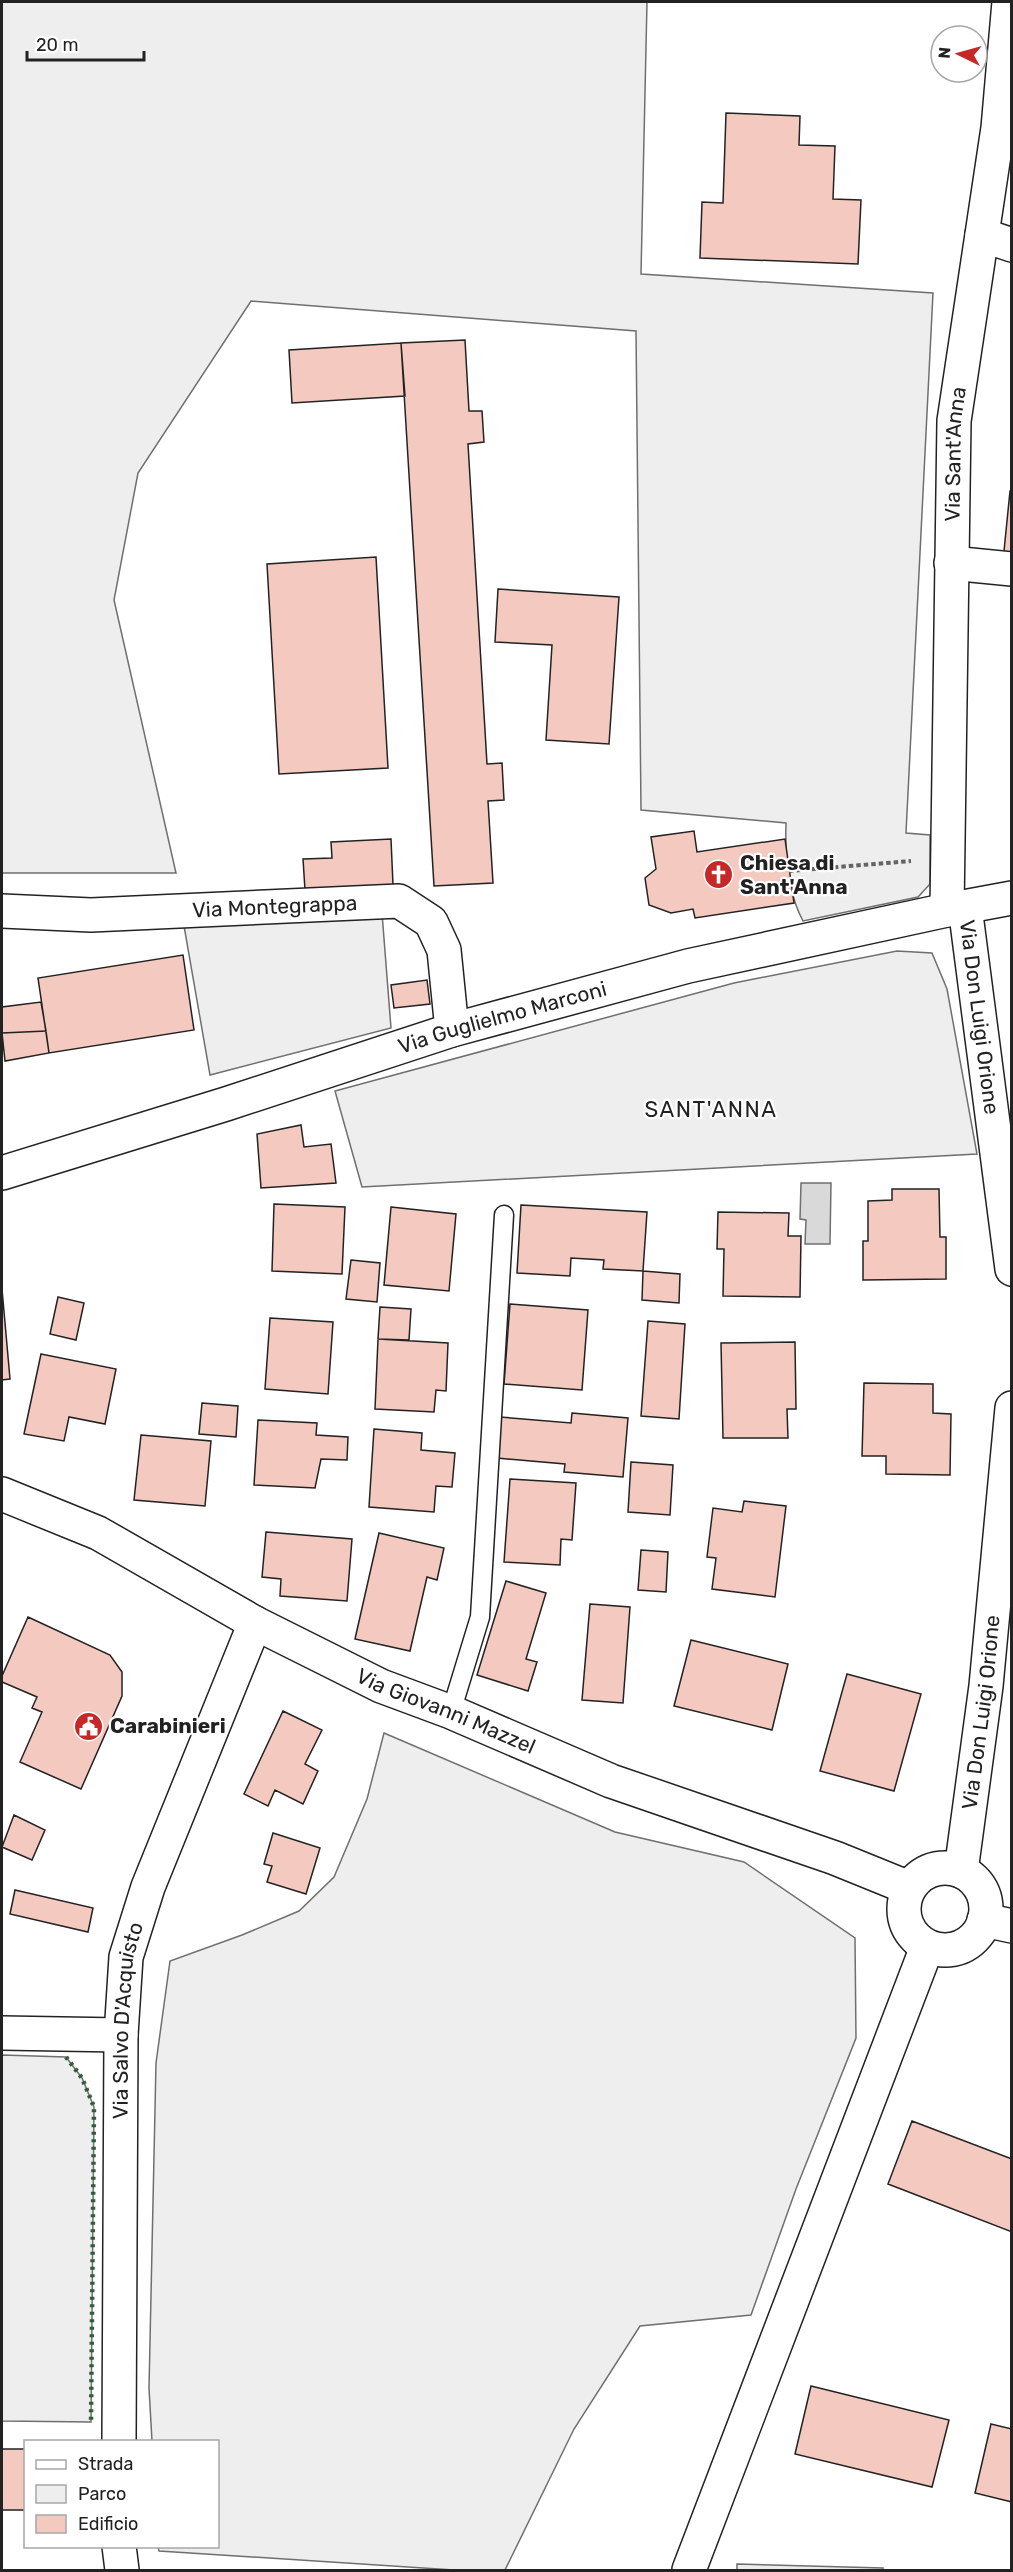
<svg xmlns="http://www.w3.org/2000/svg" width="1013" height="2572" font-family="Rubik,sans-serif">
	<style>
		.green { fill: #eee; stroke: #6f6f6f; stroke-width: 1.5 }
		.parking { fill: #ededed; stroke: #6f6f6f; stroke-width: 1.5 }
		.water { fill: #d9d9d9; stroke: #6f6f6f; stroke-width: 1.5 }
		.building { fill: #f3c9c0; stroke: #222; stroke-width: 1.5 }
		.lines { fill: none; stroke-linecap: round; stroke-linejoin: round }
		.service-casing { stroke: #222; stroke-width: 21 }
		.minor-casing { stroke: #222; stroke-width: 36 }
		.tertiary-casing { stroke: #222; stroke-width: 36 }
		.path { stroke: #646464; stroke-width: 4; stroke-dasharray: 4.5 3; stroke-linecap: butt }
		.service { stroke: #fff; stroke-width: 18 }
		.minor { stroke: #fff; stroke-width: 33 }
		.tertiary { stroke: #fff; stroke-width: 33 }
		.hedge { stroke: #2f5e38; stroke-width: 4.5; stroke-dasharray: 3 4.5; stroke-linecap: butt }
		.labels { text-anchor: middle; stroke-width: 4.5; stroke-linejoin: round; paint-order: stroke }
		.street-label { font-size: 21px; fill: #222; stroke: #fff }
		.poi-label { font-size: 21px; font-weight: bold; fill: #222; stroke: #fff; text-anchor: start }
		.neighbourhood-label { font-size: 22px; letter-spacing: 1.5px; fill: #222; stroke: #fff }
	</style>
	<rect width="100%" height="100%" fill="#fff"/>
	<path class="green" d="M 2,2 L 647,2 L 641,274 L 933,293 L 906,833 L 930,835 L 930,884 L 918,897 L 803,921 C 788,893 785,855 786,823 L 641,810 L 636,331 L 251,301 L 138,473 L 114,600 L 176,873 L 2,873 Z
		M 382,913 L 391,1028 L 210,1075 L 184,926 Z
		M 897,951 L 932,953 L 947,989 L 977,1154 L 362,1187 L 335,1091 L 734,983 Z
		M 384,1733 L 615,1832 L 744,1862 L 855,1938 L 856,2038 L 796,2189 L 751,2315 L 640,2326 L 574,2429 L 505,2570 L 454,2570 L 159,2551 L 158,2547 L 218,2546 L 218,2442 L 152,2441 L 149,2388 L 156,2063 L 170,1961 L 242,1935 L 299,1911 L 334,1877 L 367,1799 Z
		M 2,2055 L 66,2057 L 82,2078 L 94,2107 L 91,2422 L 2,2421 Z"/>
	<path class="parking" d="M 737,2564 L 883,2568 L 883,2570 L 737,2570 Z"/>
	<path class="water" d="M 801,1183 L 831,1183 L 830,1244 L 805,1244 L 806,1220 L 800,1219 Z"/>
	<path class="building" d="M 726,113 L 800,116 L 799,145 L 835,146 L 833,199 L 861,200 L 858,264 L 700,258 L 702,202 L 723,203 Z
		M 465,340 L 469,411 L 482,411 L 484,442 L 468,444 L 487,764 L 502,763 L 504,800 L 488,801 L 493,883 L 434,886 L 401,343 Z
		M 401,343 L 405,396 L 292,403 L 289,350 Z
		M 1010,491 L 1012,491 L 1012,562 L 1003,561 Z
		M 376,557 L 388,768 L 279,774 L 267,564 Z
		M 498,589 L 619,597 L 609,744 L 546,740 L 552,645 L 495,642 Z
		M 694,831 L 697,852 L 785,839 L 794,903 L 695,918 L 693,909 L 671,913 L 649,905 L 645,878 L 656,869 L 651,837 Z
		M 391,839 L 393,885 L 305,890 L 303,859 L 332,858 L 331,842 Z
		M 183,955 L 194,1030 L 49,1053 L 38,978 Z
		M 427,980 L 430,1004 L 394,1008 L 391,985 Z
		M 41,1002 L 46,1031 L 2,1033 L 2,1007 Z
		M 46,1031 L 49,1053 L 5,1061 L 2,1033 Z
		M 301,1125 L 304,1147 L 331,1144 L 336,1183 L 261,1188 L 257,1134 Z
		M 892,1189 L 939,1189 L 940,1237 L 946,1237 L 946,1279 L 863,1280 L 863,1241 L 868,1241 L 868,1201 L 892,1200 Z
		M 274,1204 L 345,1207 L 342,1274 L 272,1271 Z
		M 521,1205 L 647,1212 L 643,1271 L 603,1269 L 604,1260 L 571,1258 L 570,1276 L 517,1273 Z
		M 391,1207 L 456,1214 L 449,1291 L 384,1285 Z
		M 718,1212 L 789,1213 L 788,1236 L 801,1236 L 800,1297 L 723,1296 L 724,1249 L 717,1249 Z
		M 351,1260 L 380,1263 L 377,1302 L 346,1299 Z
		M 643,1271 L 680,1274 L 679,1303 L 642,1300 Z
		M 2,1289 L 10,1379 L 2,1380 Z
		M 58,1297 L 84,1303 L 76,1340 L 50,1334 Z
		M 510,1304 L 588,1310 L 582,1390 L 504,1384 Z
		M 380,1307 L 411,1309 L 409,1340 L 378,1339 Z
		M 270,1318 L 333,1322 L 328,1394 L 265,1389 Z
		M 648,1321 L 685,1324 L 679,1419 L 641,1416 Z
		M 378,1339 L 448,1343 L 446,1391 L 436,1390 L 434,1412 L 375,1409 Z
		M 795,1342 L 796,1409 L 787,1409 L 788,1438 L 723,1438 L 721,1343 Z
		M 41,1354 L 116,1369 L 105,1424 L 69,1417 L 64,1441 L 24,1434 Z
		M 864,1383 L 933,1384 L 933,1413 L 951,1414 L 950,1475 L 886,1474 L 886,1456 L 862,1456 Z
		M 202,1403 L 238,1406 L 236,1437 L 199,1434 Z
		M 572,1413 L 628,1418 L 623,1477 L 564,1472 L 565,1464 L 497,1458 L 500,1417 L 571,1423 Z
		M 258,1420 L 317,1423 L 316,1435 L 348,1437 L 347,1460 L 321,1459 L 315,1488 L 254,1485 Z
		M 374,1429 L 422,1433 L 421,1450 L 455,1453 L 452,1487 L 436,1486 L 434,1512 L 369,1507 Z
		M 141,1435 L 211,1441 L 205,1506 L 134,1500 Z
		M 631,1462 L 673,1465 L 670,1515 L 628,1512 Z
		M 510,1479 L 576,1483 L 572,1540 L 561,1539 L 560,1565 L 504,1562 Z
		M 744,1501 L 786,1506 L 775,1597 L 712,1589 L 716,1558 L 707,1557 L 713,1508 L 742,1512 Z
		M 266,1532 L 352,1539 L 347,1601 L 280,1596 L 281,1579 L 262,1577 Z
		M 379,1533 L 444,1548 L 437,1580 L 427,1577 L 410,1651 L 355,1639 Z
		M 641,1550 L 668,1552 L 666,1592 L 638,1590 Z
		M 506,1581 L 546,1593 L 526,1659 L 537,1662 L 528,1691 L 477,1675 Z
		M 590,1604 L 630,1607 L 623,1703 L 582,1700 Z
		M 28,1617 L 110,1655 L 122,1672 L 122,1696 L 81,1789 L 20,1762 L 42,1712 L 32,1708 L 37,1697 L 2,1682 L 2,1676 Z
		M 691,1640 L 788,1664 L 772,1730 L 674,1706 Z
		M 847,1674 L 921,1694 L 894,1791 L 820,1771 Z
		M 283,1711 L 322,1730 L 305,1764 L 318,1771 L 303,1804 L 275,1790 L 268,1806 L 244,1794 Z
		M 14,1815 L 45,1830 L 32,1860 L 2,1847 Z
		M 273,1833 L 320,1848 L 306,1894 L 267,1882 L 272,1866 L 264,1864 Z
		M 15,1890 L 93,1908 L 88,1932 L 10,1914 Z
		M 912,2121 L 1012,2159 L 1012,2232 L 888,2184 Z
		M 811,2386 L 949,2420 L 932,2487 L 795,2454 Z
		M 991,2424 L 1012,2429 L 1012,2502 L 975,2493 Z
		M 2,2449 L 26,2449 L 26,2510 L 2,2510 Z"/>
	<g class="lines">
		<defs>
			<path id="service" d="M 451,1712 L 480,1617 L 504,1215"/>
			<g id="minor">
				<path d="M 982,235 L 1012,245"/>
				<path d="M 951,563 L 1012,569"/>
				<path id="s1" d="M 965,907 L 1012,1269"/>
				<path id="s2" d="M 947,910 L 954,421 L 998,128 L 1009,2"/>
				<path id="s3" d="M 2,911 L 91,915 L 399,901 L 431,922 L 444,950 L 452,1030"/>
				<path id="s4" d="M 2,1494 L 98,1533 L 255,1623 L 381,1686 L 451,1712 L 611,1781 L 835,1858 L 909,1888"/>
				<circle cx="945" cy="1909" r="41"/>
				<path id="s5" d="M 961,1871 L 986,1686 L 1012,1408"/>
				<path d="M 984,1920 L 1012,1926"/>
				<path d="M 2,2033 L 121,2035"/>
				<path id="s6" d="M 119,2442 L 121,2035 L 126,1957 L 148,1887 L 255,1623"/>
				<path d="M 119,2546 L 122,2570"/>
				<path d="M 689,2570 L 927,1947"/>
			</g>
			<g id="tertiary">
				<path id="s7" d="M 2,1173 L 226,1104 L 452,1030 L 688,966 L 947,910 L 1012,898"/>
			</g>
		</defs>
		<use href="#service" class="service-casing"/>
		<use href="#minor" class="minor-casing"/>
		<use href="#tertiary" class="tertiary-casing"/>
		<path class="path" d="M 789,871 L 911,861"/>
		<use href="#service" class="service"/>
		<use href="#minor" class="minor"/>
		<use href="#tertiary" class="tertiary"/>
		<path class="hedge" d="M 66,2057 L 82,2078 L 94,2107 L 91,2422"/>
	</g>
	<defs>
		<symbol id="church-disc" viewBox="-11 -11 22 22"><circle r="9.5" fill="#c62828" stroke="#fff"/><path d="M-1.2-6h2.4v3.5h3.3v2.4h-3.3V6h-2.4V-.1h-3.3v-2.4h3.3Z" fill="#fff"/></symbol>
		<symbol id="civic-disc" viewBox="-11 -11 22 22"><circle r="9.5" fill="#c62828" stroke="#fff"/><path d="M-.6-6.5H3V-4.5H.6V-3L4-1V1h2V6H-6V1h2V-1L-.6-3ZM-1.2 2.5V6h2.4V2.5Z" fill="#fff"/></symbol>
	</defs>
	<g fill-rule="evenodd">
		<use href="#church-disc" x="702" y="858" width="33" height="33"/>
		<use href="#civic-disc" x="72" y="1710" width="33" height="33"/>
	</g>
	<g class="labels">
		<g class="street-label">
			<text dy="7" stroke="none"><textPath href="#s2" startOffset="456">Via Sant'Anna</textPath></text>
			<text dy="7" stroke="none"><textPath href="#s3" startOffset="273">Via Montegrappa</textPath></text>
			<text dy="7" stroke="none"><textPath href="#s1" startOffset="111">Via Don Luigi Orione</textPath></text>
			<text dy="7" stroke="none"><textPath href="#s7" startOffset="524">Via Guglielmo Marconi</textPath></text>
			<text dy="7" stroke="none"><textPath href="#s5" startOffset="160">Via Don Luigi Orione</textPath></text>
			<text dy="7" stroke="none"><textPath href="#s4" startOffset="495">Via Giovanni Mazzel</textPath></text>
			<text dy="7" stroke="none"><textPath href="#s6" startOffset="422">Via Salvo D'Acquisto</textPath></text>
		</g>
		<g class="poi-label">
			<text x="740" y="870">Chiesa di<tspan x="740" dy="24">Sant'Anna</tspan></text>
			<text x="110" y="1733">Carabinieri</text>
		</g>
		<g class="neighbourhood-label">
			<text x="711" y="1117">SANT'ANNA</text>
		</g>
	</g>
	<rect width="1013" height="2572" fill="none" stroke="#222222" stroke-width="6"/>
	<rect x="24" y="2440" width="195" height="108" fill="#ffffff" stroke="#a7a7a7" stroke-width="1.5"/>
	<rect x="36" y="2460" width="30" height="9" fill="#ffffff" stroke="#a7a7a7" stroke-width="1.5"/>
	<text x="78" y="2470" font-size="18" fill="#222222">Strada</text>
	<rect x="36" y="2485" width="30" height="18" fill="#eeeeee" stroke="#a7a7a7" stroke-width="1.5"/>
	<text x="78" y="2500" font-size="18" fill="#222222">Parco</text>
	<rect x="36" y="2515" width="30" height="18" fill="#f3c9c0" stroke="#a7a7a7" stroke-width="1.5"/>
	<text x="78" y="2530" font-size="18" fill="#222222">Edificio</text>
	<g transform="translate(959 54) rotate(275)"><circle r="28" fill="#ffffff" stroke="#a7a7a7" stroke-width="1.5"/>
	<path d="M0-4.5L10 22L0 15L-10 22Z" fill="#c62828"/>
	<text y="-9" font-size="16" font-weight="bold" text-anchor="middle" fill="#222222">N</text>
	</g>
	<path d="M27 51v9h117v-9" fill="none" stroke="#222222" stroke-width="3"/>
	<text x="36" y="51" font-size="18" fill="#222222" stroke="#ffffff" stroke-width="4.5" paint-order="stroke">20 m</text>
</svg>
